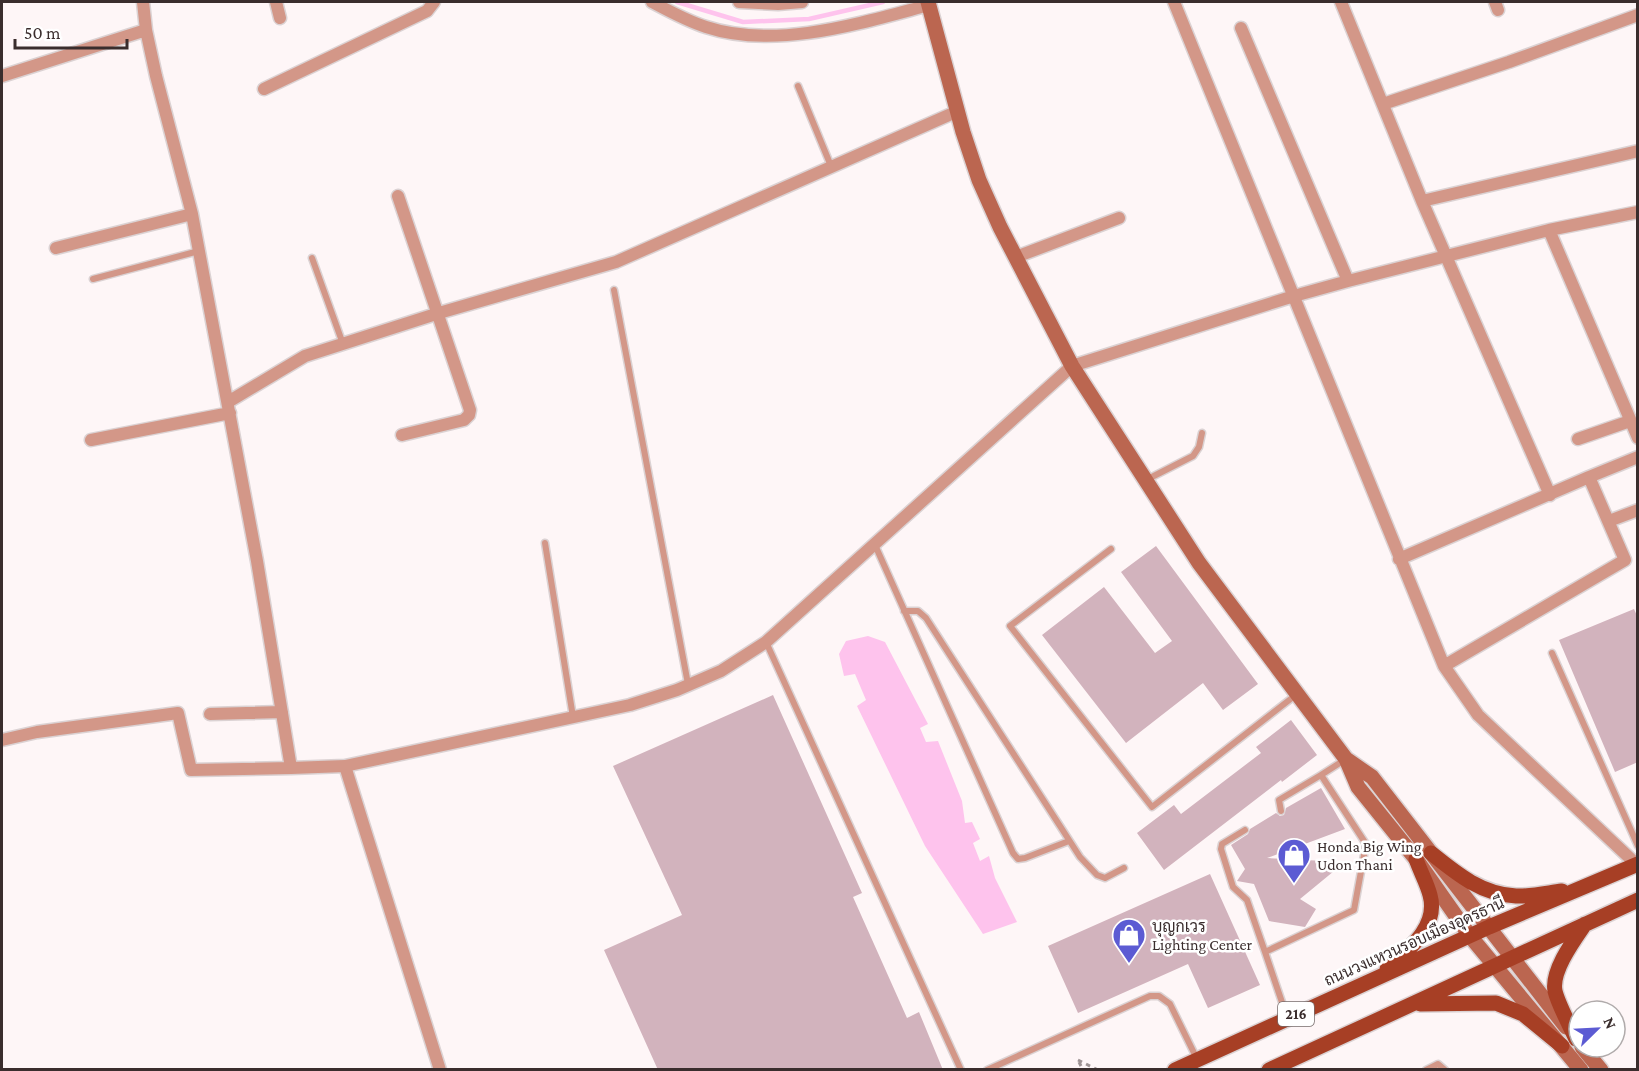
<svg xmlns="http://www.w3.org/2000/svg" width="1639" height="1071" font-family="'Crimson Pro',Sarabun,serif">
	<style>
		.water { fill: #fec3ed }
		.lines { fill: none; stroke-linecap: round; stroke-linejoin: round }
		.stream { stroke: #fec3ed; stroke-width: 4.5 }
		.building { fill: #d2b3bd }
		.service-casing { stroke: #dbd2d3; stroke-width: 9 }
		.minor-casing { stroke: #dbd2d3; stroke-width: 15 }
		.secondary-casing { stroke: #dbd2d3; stroke-width: 18 }
		.primary-casing { stroke: #dbd2d3; stroke-width: 18 }
		.path { stroke: #9e9394; stroke-width: 3; stroke-dasharray: 4.5 4.5; stroke-linecap: butt }
		.service { stroke: #d39788; stroke-width: 6 }
		.minor { stroke: #d39788; stroke-width: 12 }
		.secondary { stroke: #bb6650; stroke-width: 15 }
		.primary { stroke: #a73f25; stroke-width: 15 }
		.labels { text-anchor: middle; stroke-width: 5; stroke-linejoin: round; paint-order: stroke }
		.shield { fill: #fff; stroke: #756c6c; stroke-width: 1.5 }
		.shield-label { font-size: 15px; font-weight: bold; fill: #3a2d2d }
		.poi-label { font-size: 16px; fill: #3a2d2d; stroke: #fff; text-anchor: start }
		.street-label { font-size: 16px; fill: #3a2d2d; stroke: #fff }
	</style>
	<rect width="100%" height="100%" fill="#fef6f7"/>
	<path class="water" d="M 868,636 L 885,642 L 928,724 L 920,728 L 926,742 L 938,741 L 962,801 L 965,823 L 972,822 L 980,839 L 973,843 L 980,861 L 989,856 L 995,878 L 1017,922 L 983,934 L 925,846 L 857,706 L 866,700 L 855,674 L 844,676 L 839,654 L 846,641 Z"/>
	<g class="lines">
		<path class="stream" d="M 677,2 L 743,22 L 809,19 L 883,2"/>
	</g>
	<path class="building" d="M 1156,546 L 1258,684 L 1223,710 L 1203,683 L 1126,743 L 1042,635 L 1104,587 L 1155,653 L 1172,641 L 1121,572 Z
		M 1634,609 L 1638,618 L 1638,762 L 1615,772 L 1559,640 Z
		M 773,695 L 862,893 L 853,897 L 907,1018 L 919,1012 L 943,1070 L 658,1070 L 604,950 L 682,915 L 613,766 Z
		M 1291,720 L 1317,755 L 1282,782 L 1281,780 L 1164,870 L 1137,833 L 1174,805 L 1181,814 L 1261,753 L 1256,747 Z
		M 1321,788 L 1345,829 L 1267,858 L 1345,862 L 1300,899 L 1316,909 L 1305,927 L 1269,921 L 1254,884 L 1237,881 L 1245,869 L 1231,845 L 1248,834 L 1250,829 L 1276,813 L 1280,816 L 1284,815 L 1286,808 Z
		M 1210,874 L 1260,985 L 1208,1008 L 1188,964 L 1078,1013 L 1048,946 Z"/>
	<g class="lines">
		<defs>
			<path id="service" d="M 798,86 L 831,166
				M 312,258 L 343,344
				M 93,279 L 199,251
				M 614,290 L 688,684
				M 1146,480 L 1193,456 L 1199,447 L 1202,433
				M 545,543 L 573,717
				M 875,545 L 1013,853 L 1018,859 L 1025,858 L 1069,841
				M 1111,549 L 1010,626 L 1152,807 L 1297,694
				M 904,611 L 918,611 L 926,618 L 1080,857 L 1097,875 L 1105,878 L 1124,868
				M 766,642 L 961,1070
				M 1552,653 L 1638,846
				M 1281,811 L 1279,800 L 1321,775
				M 1245,830 L 1222,844 L 1221,849 L 1233,887 L 1247,900 L 1265,952
				M 1287,1017 L 1265,952 L 1354,910 L 1366,844 L 1321,775 L 1346,759
				M 987,1070 L 1150,996 L 1159,996 L 1170,1004 L 1197,1059
				M 1426,1070 L 1438,1064 L 1445,1070"/>
			<path id="minor" d="M 143,2 L 146,30 L 156,76 L 192,214 L 257,561 L 291,768 L 345,766 L 630,705 L 677,690 L 721,671 L 766,642 L 1072,366 L 1294,296 L 1348,281 L 1549,230 L 1638,212
				M 276,2 L 280,18
				M 652,2 C 669,11 687,21 706,27 C 776,50 861,23 929,5
				M 739,2 L 778,4 L 802,2
				M 1174,2 L 1444,666 L 1478,715 L 1636,864
				M 1341,2 L 1422,201 L 1550,495
				M 1495,2 L 1498,10
				M 1241,28 L 1348,281
				M 2,76 L 146,30
				M 264,89 L 427,11 L 434,2
				M 1383,104 L 1509,62 L 1638,15
				M 398,196 L 470,410 L 469,415 L 464,420 L 402,435
				M 1422,201 L 1638,151
				M 1549,230 L 1638,438
				M 56,248 L 192,214
				M 1016,257 L 1119,218
				M 228,402 L 305,356 L 439,313 L 616,262 L 958,111
				M 1578,439 L 1630,421
				M 91,440 L 230,413
				M 1589,477 L 1638,457
				M 1609,521 L 1638,510
				M 1399,559 L 1589,477 L 1625,560 L 1444,666
				M 210,714 L 282,712
				M 2,740 L 37,732 L 178,713 L 191,770 L 291,768
				M 345,766 L 440,1070"/>
			<path id="secondary" d="M 928,2 L 963,132 L 979,180 L 1000,227 L 1072,366 L 1199,563 L 1346,759 L 1358,787 L 1416,859 L 1470,936 L 1581,1070
				M 1346,759 L 1372,777 L 1566,1027
				M 1582,1047 L 1601,1070"/>
			<path id="primary" d="M 1431,853 C 1457,874 1481,894 1516,896 C 1530,897 1547,893 1562,891
				M 1387,969 C 1408,950 1439,927 1430,895 C 1427,883 1420,871 1416,859
				M 1420,1004 L 1496,1003 L 1523,1014 L 1562,1046
				M 1576,1039 C 1570,1026 1558,1004 1555,991 C 1551,971 1574,940 1585,924
				M 1175,1070 L 1489,927 L 1638,864
				M 1269,1070 L 1638,900"/>
		</defs>
		<use href="#service" class="service-casing"/>
		<use href="#minor" class="minor-casing"/>
		<use href="#secondary" class="secondary-casing"/>
		<use href="#primary" class="primary-casing"/>
		<path class="path" d="M 1078,1060 L 1098,1070
			M 1079,1062 L 1083,1070"/>
		<use href="#service" class="service"/>
		<use href="#minor" class="minor"/>
		<use href="#secondary" class="secondary"/>
		<use href="#primary" class="primary"/>
	</g>
	<defs>
		<symbol id="shop-pin" viewBox="-11 -11 22 30"><path d="M0 17L-7.5 6A9.5 9.5 0 1 1 7.5 6Z" fill="#5c5bd3" stroke="#fff"/><path d="M-5-2.5h2.3a2.7 3.5 0 0 1 5.4 0H5L5.5 6h-11ZM-1.5-2.5h3a1.5 2.3 0 0 0-3 0Z" fill="#fff"/></symbol>
	</defs>
	<g fill-rule="evenodd">
		<use href="#shop-pin" x="1275" y="836" width="38" height="52"/>
		<use href="#shop-pin" x="1110" y="916" width="38" height="52"/>
	</g>
	<g class="labels">
		<rect class="shield" x="1278" y="1002" width="36" height="24" rx="4.5"/>
		<g class="shield-label">
			<text x="1296" y="1019">216</text>
		</g>
		<g class="poi-label">
			<text x="1317" y="852">Honda Big Wing<tspan x="1317" dy="18">Udon Thani</tspan></text>
			<text x="1152" y="932">บุญกเวร<tspan x="1152" dy="18">Lighting Center</tspan></text>
		</g>
		<g class="street-label">
			<text transform="translate(1414 941) rotate(-24)" y="6">ถนนวงแหวนรอบเมืองอุดรธานี</text>
		</g>
	</g>
	<rect width="1639" height="1071" fill="none" stroke="#3a2d2d" stroke-width="6"/>
	<g transform="translate(1597 1029) rotate(66)"><circle r="28" fill="#ffffff" stroke="#b0abab" stroke-width="1.5"/>
	<path d="M0-4.5L10 22L0 15L-10 22Z" fill="#5c5bd3"/>
	<text y="-9" font-size="16" font-weight="bold" text-anchor="middle" fill="#3a2d2d">N</text>
	</g>
	<path d="M15 39v9h112v-9" fill="none" stroke="#3a2d2d" stroke-width="3"/>
	<text x="24" y="39" font-size="18" fill="#3a2d2d" stroke="#ffffff" stroke-width="4.5" paint-order="stroke">50 m</text>
</svg>
